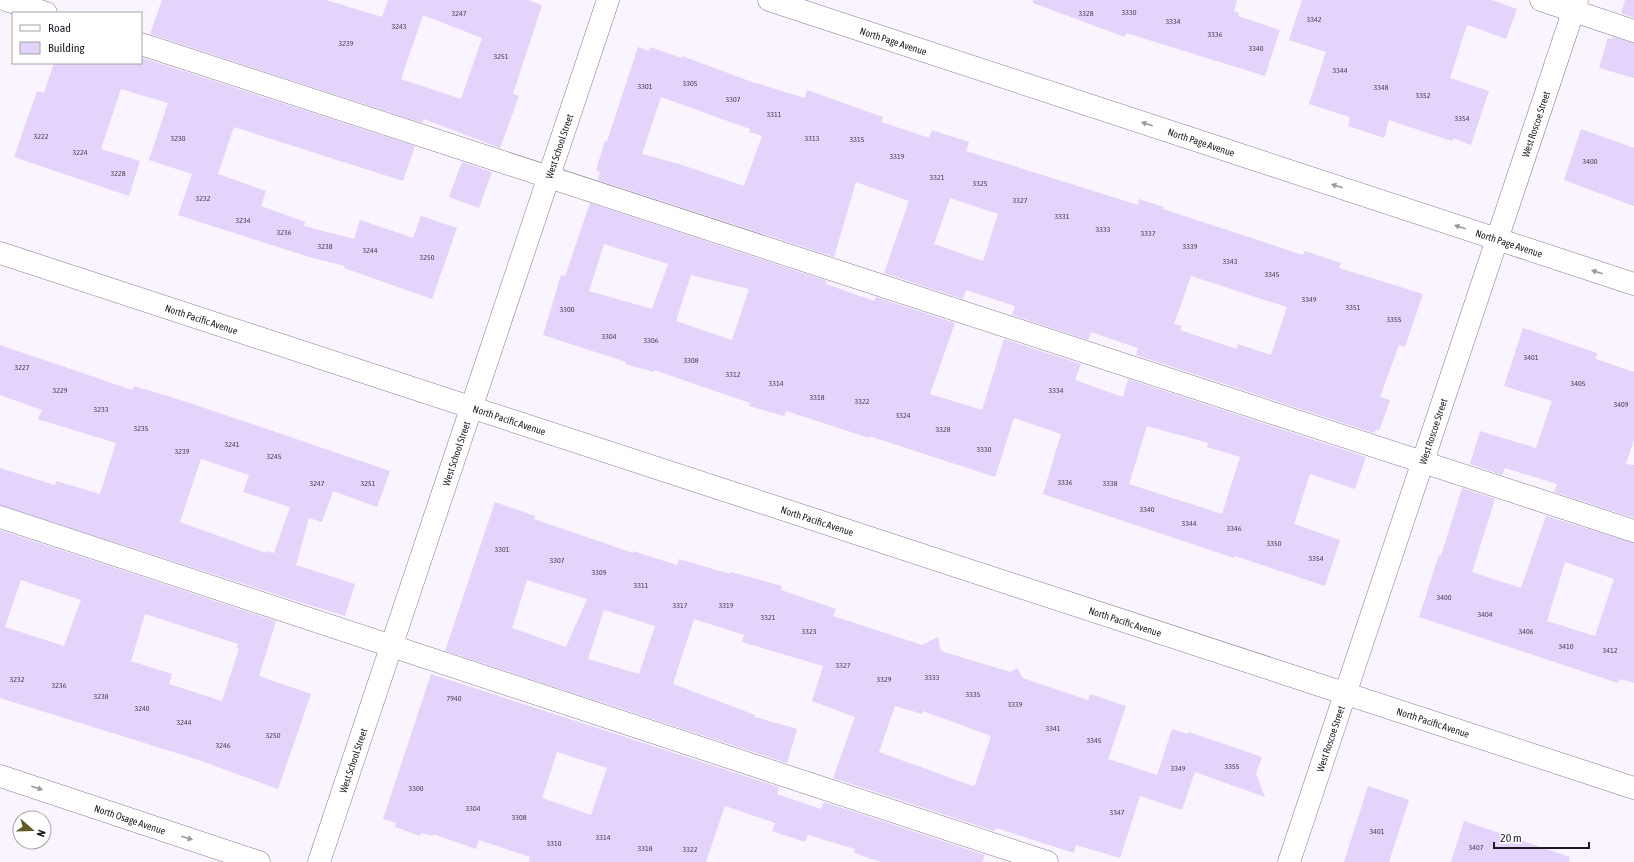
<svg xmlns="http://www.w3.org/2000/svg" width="1634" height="862" font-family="'Asap Condensed',sans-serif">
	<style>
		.building { fill: #e4d3fa; fill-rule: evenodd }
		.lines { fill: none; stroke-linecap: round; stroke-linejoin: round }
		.minor-casing { stroke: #847992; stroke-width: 23 }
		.minor { stroke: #fff; stroke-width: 22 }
		.oneway { fill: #9a989c }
		.labels { text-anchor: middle; stroke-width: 3.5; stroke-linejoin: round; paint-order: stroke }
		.number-label { font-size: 8px; fill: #504859 }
		.street-label { font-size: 10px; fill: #1e1923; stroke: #fff }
	</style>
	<rect width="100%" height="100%" fill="#f9f4ff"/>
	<path class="building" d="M 162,0 L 326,0 L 382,17 L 388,0 L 528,0 L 542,5 L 513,94 L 519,96 L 500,148 L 424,119 L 422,123 L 150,34 ZM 423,15 L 482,38 L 461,99 L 401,79 Z
		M 1033,0 L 1237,0 L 1234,11 L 1239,13 L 1238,16 L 1280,30 L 1265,76 L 1126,33 L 1125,37 L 1033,3 Z
		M 1302,0 L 1492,0 L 1517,9 L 1506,39 L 1468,25 L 1466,28 L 1450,78 L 1489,91 L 1471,145 L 1453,138 L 1452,141 L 1389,120 L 1384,138 L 1348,126 L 1350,117 L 1309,104 L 1326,52 L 1289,40 Z
		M 1625,0 L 1634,0 L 1634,18 L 1621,13 Z
		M 1613,37 L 1634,43 L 1634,78 L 1599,68 L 1608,38 L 1612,39 Z
		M 638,47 L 649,51 L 650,47 L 682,58 L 682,56 L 752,82 L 805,98 L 807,90 L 883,117 L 881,122 L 929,138 L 932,130 L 969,142 L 966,151 L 1138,205 L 1139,199 L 1164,207 L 1163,209 L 1303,255 L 1305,251 L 1341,263 L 1339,268 L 1423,294 L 1405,347 L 1399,345 L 1380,397 L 1390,400 L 1379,431 L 1376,429 L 1374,433 L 1136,355 L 1138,348 L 1091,332 L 1088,340 L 1012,315 L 1015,306 L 966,290 L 963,299 L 884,273 L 909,201 L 856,182 L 834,257 L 598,180 L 600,172 L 596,170 L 605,141 L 607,141 ZM 661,97 L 750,129 L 749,132 L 762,136 L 744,186 L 679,164 L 642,154 ZM 950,198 L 998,214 L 983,261 L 934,244 ZM 1191,276 L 1287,307 L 1271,355 L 1238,344 L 1237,349 L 1180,330 L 1182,326 L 1174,324 Z
		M 143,58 L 415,146 L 403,181 L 234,127 L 218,174 L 266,191 L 261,206 L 305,222 L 304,226 L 354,239 L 360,220 L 413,238 L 421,216 L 457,228 L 432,299 L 344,268 L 345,266 L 309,257 L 178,215 L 192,174 L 149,160 L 168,103 L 121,89 L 101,149 L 140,161 L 129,196 L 14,157 L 37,91 L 44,93 L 54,63 L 141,63 Z
		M 1581,129 L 1634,148 L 1634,206 L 1564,180 Z
		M 462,162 L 492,172 L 479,208 L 449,197 Z
		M 590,203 L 827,281 L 826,284 L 874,301 L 876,297 L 955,323 L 930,394 L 982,410 L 1004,339 L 1081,364 L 1075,380 L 1123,397 L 1128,379 L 1366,457 L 1355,489 L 1310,474 L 1294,524 L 1340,540 L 1325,586 L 1235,556 L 1234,558 L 1043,494 L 1061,434 L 1014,418 L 995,477 L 869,436 L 869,438 L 786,411 L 784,416 L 749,406 L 750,403 L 654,370 L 654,372 L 625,364 L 626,362 L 543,335 L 561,275 L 565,276 ZM 604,244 L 668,264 L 652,309 L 589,291 ZM 691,275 L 749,289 L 732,340 L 676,321 ZM 1147,426 L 1208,443 L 1207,447 L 1240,457 L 1222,514 L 1129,484 Z
		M 1523,328 L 1597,353 L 1596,359 L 1634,372 L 1634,440 L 1626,464 L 1634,465 L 1634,518 L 1554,492 L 1557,484 L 1505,468 L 1502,475 L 1470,464 L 1480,431 L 1536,448 L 1552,401 L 1504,386 Z
		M 0,345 L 132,390 L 134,386 L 190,403 L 390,471 L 377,507 L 333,491 L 322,522 L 309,518 L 296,565 L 355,584 L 345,616 L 284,597 L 0,505 L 0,468 L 55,485 L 56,481 L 100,494 L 116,443 L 38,419 L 42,410 L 0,395 ZM 201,459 L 249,475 L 243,492 L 290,507 L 274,553 L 266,551 L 266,553 L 180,522 Z
		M 1462,488 L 1495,499 L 1472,572 L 1521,588 L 1546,516 L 1634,543 L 1634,683 L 1620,679 L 1618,683 L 1419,617 L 1439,555 L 1441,556 ZM 1565,562 L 1614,579 L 1595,636 L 1547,621 Z
		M 495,502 L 535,516 L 534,519 L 633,553 L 633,551 L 677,565 L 679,559 L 730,574 L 731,572 L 782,586 L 781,590 L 836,609 L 833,616 L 922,645 L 938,637 L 941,651 L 1010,672 L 1017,668 L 1023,678 L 1040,684 L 1088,700 L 1090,694 L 1126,706 L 1108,759 L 1157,775 L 1172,729 L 1188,734 L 1189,732 L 1262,757 L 1256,774 L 1265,797 L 1195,772 L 1182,810 L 1140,796 L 1120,858 L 1076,845 L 1074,853 L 996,828 L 994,831 L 833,778 L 855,717 L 812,701 L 823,666 L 742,642 L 744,635 L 694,619 L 673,684 L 755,715 L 755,717 L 797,729 L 787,763 L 445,651 ZM 527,580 L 587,599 L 566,647 L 512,628 ZM 604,610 L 655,626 L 639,674 L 588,659 ZM 895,706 L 922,714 L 923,711 L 991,736 L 975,785 L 973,786 L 879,752 Z
		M 0,530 L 276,621 L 259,676 L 311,694 L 278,789 L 199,760 L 0,698 ZM 21,580 L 81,600 L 64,646 L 5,627 ZM 145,614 L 238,644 L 237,648 L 239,649 L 222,701 L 169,684 L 172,674 L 131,661 Z
		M 431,674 L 779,787 L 777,794 L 821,809 L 824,802 L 985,855 L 982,862 L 881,862 L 854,853 L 855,849 L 808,835 L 805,842 L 772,831 L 775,823 L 725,806 L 706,862 L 529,862 L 530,857 L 479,840 L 476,849 L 433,834 L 433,836 L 421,833 L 420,836 L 395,827 L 396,823 L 383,819 ZM 557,752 L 607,768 L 591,815 L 542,798 Z
		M 1368,786 L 1409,800 L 1389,862 L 1344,862 Z
		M 1464,821 L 1570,857 L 1569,862 L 1451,862 Z"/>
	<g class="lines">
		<defs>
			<g id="minor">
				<path d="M 6,0 L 46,13"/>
				<path id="s1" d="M 769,0 L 1634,284"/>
				<path d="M 1541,0 L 1634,31"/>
				<path d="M 141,44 L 1634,531"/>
				<path id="s2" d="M 0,253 L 1634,788"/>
				<path d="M 0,517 L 1047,862"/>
				<path id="s3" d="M 0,776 L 259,862"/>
				<path id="s4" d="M 319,862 L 608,0"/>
				<path id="s5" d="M 1289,862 L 1577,0"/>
			</g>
		</defs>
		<use href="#minor" class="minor-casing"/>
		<use href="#minor" class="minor"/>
	</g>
	<defs><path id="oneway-solid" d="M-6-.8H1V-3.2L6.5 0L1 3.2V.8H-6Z"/></defs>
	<g class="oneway">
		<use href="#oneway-solid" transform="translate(1147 124) rotate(-162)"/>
		<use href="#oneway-solid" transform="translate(1337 186) rotate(-162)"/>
		<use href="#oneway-solid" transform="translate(1460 227) rotate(-162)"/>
		<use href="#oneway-solid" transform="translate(1597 272) rotate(-162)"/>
		<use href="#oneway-solid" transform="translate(37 788) rotate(18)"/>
		<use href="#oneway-solid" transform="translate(187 838) rotate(18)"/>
	</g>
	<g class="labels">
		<g class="number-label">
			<text x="1129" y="15">3330</text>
			<text x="459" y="16">3247</text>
			<text x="1086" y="16">3328</text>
			<text x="1314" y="22">3342</text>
			<text x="1173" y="24">3334</text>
			<text x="399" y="29">3243</text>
			<text x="1215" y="37">3336</text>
			<text x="346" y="46">3239</text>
			<text x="1256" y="51">3340</text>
			<text x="501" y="59">3251</text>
			<text x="1340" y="73">3344</text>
			<text x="690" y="86">3305</text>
			<text x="645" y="89">3301</text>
			<text x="1381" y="90">3348</text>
			<text x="1423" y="98">3352</text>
			<text x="733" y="102">3307</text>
			<text x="774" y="117">3311</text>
			<text x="1462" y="121">3354</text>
			<text x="41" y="139">3222</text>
			<text x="178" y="141">3230</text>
			<text x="812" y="141">3313</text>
			<text x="857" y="142">3315</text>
			<text x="80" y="155">3224</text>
			<text x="897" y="159">3319</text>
			<text x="1590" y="164">3400</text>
			<text x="118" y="176">3228</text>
			<text x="937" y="180">3321</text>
			<text x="980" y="186">3325</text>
			<text x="203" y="201">3232</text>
			<text x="1020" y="203">3327</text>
			<text x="1062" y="219">3331</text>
			<text x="243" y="223">3234</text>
			<text x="1103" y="232">3333</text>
			<text x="284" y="235">3236</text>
			<text x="1148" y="236">3337</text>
			<text x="325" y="249">3238</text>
			<text x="1190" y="249">3339</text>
			<text x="370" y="253">3244</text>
			<text x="427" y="260">3250</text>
			<text x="1230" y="264">3343</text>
			<text x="1272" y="277">3345</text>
			<text x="1309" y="302">3349</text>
			<text x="1353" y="310">3351</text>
			<text x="567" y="312">3300</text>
			<text x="1394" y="322">3355</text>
			<text x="609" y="339">3304</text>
			<text x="651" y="343">3306</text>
			<text x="1531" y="360">3401</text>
			<text x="691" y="363">3308</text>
			<text x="22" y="370">3227</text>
			<text x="733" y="377">3312</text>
			<text x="776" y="386">3314</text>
			<text x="1578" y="386">3405</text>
			<text x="60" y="393">3229</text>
			<text x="1056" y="393">3334</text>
			<text x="817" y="400">3318</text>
			<text x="862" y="404">3322</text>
			<text x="1621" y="407">3409</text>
			<text x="101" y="412">3233</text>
			<text x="903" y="418">3324</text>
			<text x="141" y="431">3235</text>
			<text x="943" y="432">3328</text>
			<text x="232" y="447">3241</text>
			<text x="984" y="452">3330</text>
			<text x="182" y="454">3239</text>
			<text x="274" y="459">3245</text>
			<text x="1065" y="485">3336</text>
			<text x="317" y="486">3247</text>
			<text x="368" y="486">3251</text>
			<text x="1110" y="486">3338</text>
			<text x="1147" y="512">3340</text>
			<text x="1189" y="526">3344</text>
			<text x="1234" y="531">3346</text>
			<text x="1274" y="546">3350</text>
			<text x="502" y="552">3301</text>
			<text x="1316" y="561">3354</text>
			<text x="557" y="563">3307</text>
			<text x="599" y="575">3309</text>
			<text x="641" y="588">3311</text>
			<text x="1444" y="600">3400</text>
			<text x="680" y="608">3317</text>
			<text x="726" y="608">3319</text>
			<text x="1485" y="617">3404</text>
			<text x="768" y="620">3321</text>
			<text x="809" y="634">3323</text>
			<text x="1526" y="634">3406</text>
			<text x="1566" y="649">3410</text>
			<text x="1610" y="653">3412</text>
			<text x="843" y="668">3327</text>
			<text x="932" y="680">3333</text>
			<text x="17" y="682">3232</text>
			<text x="884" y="682">3329</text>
			<text x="59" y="688">3236</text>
			<text x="973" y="697">3335</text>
			<text x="101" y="699">3238</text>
			<text x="454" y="701">7940</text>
			<text x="1015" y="707">3339</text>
			<text x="142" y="711">3240</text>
			<text x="184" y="725">3244</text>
			<text x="1053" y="731">3341</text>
			<text x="273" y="738">3250</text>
			<text x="1094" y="743">3345</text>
			<text x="223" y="748">3246</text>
			<text x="1232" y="769">3355</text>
			<text x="1178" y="771">3349</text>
			<text x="416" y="791">3300</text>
			<text x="473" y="811">3304</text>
			<text x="1117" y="815">3347</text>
			<text x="519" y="820">3308</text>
			<text x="1377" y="834">3401</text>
			<text x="603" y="840">3314</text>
			<text x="554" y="846">3310</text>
			<text x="1476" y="850">3407</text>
			<text x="645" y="851">3318</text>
			<text x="690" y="852">3322</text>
		</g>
		<g class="street-label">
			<text dy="4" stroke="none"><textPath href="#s1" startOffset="131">North Page Avenue</textPath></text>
			<text dy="4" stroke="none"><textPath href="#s5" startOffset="778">West Roscoe Street</textPath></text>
			<text dy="4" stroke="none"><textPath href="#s1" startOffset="455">North Page Avenue</textPath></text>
			<text dy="4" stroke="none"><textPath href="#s4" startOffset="755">West School Street</textPath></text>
			<text dy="4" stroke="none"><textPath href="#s1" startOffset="779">North Page Avenue</textPath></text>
			<text dy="4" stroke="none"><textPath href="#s2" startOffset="212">North Pacific Avenue</textPath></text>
			<text dy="4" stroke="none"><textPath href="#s2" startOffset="536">North Pacific Avenue</textPath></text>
			<text dy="4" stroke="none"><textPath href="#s5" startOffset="454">West Roscoe Street</textPath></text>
			<text dy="4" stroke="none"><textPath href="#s4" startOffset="431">West School Street</textPath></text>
			<text dy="4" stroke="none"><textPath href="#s2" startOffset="860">North Pacific Avenue</textPath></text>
			<text dy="4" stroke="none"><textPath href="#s2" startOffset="1184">North Pacific Avenue</textPath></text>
			<text dy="4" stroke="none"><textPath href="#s2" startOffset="1508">North Pacific Avenue</textPath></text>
			<text dy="4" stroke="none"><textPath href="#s5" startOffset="130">West Roscoe Street</textPath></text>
			<text dy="4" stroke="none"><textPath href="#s4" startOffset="107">West School Street</textPath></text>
			<text dy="4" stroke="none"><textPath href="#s3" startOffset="137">North Osage Avenue</textPath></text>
		</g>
	</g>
	<rect x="12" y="12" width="130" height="52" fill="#ffffff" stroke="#a5a3a7"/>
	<rect x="20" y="25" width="20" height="6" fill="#ffffff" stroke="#a5a3a7"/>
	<text x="48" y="32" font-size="12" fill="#1e1923">Road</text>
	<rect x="20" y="42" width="20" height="12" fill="#e4d3fa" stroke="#a5a3a7"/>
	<text x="48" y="52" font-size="12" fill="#1e1923">Building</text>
	<g transform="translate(32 830) rotate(110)"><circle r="19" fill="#ffffff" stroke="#a5a3a7"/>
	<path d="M0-3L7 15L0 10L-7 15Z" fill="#635925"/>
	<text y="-6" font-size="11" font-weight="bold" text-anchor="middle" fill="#1e1923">N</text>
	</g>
	<path d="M1494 842v6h95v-6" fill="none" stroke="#1e1923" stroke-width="2"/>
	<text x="1500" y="842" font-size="12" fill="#1e1923" stroke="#ffffff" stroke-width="3" paint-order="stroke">20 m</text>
</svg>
